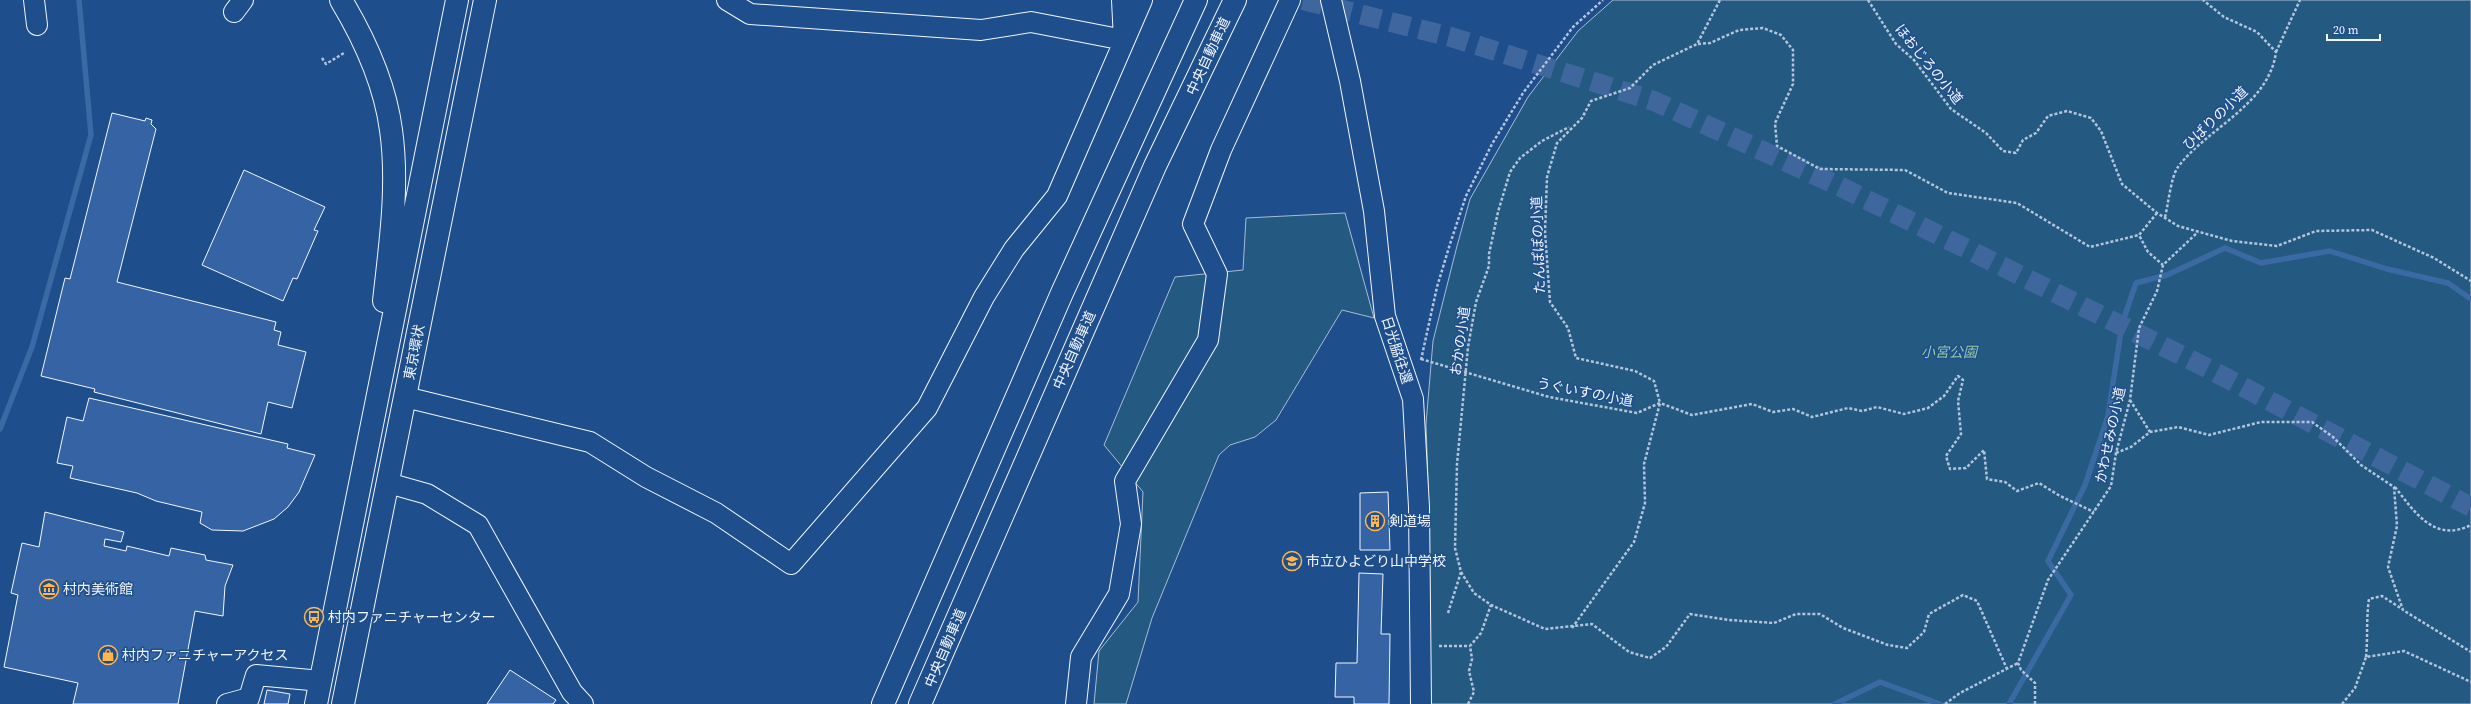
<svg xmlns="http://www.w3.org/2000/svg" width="2471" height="704" font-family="'Source Serif 4','Noto Sans JP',serif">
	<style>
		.green { fill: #245a82; stroke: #a8bbd7 }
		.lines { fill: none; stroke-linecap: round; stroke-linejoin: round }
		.stream { stroke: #3b69a3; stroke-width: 5.5 }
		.building { fill: #3563a3; stroke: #f2f6ff }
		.minor-tunnel { stroke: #3f679d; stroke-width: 20; stroke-dasharray: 20 10; stroke-linecap: butt }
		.minor-casing { stroke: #f2f6ff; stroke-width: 22 }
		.highway-casing { stroke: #f2f6ff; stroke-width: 24 }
		.path { stroke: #b3c4dc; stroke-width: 2.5; stroke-dasharray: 3 2; stroke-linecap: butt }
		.minor { stroke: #1f4e8c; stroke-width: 20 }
		.highway { stroke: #1f4e8c; stroke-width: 22 }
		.labels { text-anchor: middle; stroke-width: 3; stroke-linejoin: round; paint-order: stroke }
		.street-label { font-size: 14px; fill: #f2f6ff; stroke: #1f4e8c }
		.park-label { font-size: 14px; font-style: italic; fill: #97c8a6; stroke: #1f4e8c }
		.poi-label { font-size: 14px; fill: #f2f6ff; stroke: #1f4e8c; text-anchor: start }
	</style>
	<rect width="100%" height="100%" fill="#1f4e8c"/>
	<path class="green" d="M 1613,0 L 2471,0 L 2471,704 L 1428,704 L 1428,483 L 1426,424 L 1433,341 L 1457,246 L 1470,199 L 1528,97 L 1578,31 Z
		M 1345,213 L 1374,318 L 1342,310 L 1276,420 L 1255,437 L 1230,445 L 1219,455 L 1152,618 L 1126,704 L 1094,704 L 1099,651 L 1138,602 L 1143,492 L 1104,445 L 1175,277 L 1243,270 L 1246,218 Z"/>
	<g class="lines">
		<path class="stream" d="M 0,429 L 32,347 L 91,135 L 79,0
			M 1835,704 L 1880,682 L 1940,704
			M 2009,704 L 2071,595 L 2048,561 L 2085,485 L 2108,416 L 2122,324 L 2136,283 L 2167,275 L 2225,248 L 2261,263 L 2330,251 L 2387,269 L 2448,283 L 2471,299"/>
	</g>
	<path class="building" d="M 112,113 L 145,121 L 146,118 L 152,120 L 151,124 L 156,129 L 117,282 L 276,322 L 274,330 L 281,332 L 278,345 L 306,352 L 292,408 L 268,402 L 261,434 L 94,392 L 95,389 L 41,376 L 65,278 L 70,279 Z
		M 244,170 L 325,207 L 314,230 L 318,231 L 297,279 L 293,278 L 283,301 L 202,265 Z
		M 89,398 L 288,444 L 287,448 L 315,455 L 299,492 L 288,507 L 274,519 L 243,531 L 212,530 L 200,523 L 202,512 L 156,501 L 137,493 L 70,478 L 73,466 L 57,463 L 67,417 L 83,421 Z
		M 1388,492 L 1390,550 L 1360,550 L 1360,493 Z
		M 45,512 L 124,532 L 121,542 L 105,539 L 104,546 L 126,551 L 127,546 L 169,556 L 171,548 L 205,555 L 206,560 L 233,565 L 225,586 L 223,616 L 195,611 L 178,704 L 73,704 L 78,683 L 4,667 L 18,595 L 11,593 L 22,543 L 39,547 Z
		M 1359,573 L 1383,574 L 1381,634 L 1390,634 L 1389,704 L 1354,704 L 1354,697 L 1335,697 L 1336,663 L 1357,663 Z
		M 510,670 L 556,700 L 553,704 L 487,704 Z
		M 267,690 L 290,694 L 288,704 L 264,704 Z"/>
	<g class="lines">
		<path class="minor-tunnel" d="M 1303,0 L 1451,37 L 1654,101 L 1841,187 L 1973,252 L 2211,370 L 2471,507"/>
		<defs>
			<path id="minor" d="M 34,0 L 37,25
				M 727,0 L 750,14 L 981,30 L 1031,22 L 1124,40 L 1122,0
				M 1331,0 L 1350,81 L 1374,211 L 1385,316 L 1413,399 L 1419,507 L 1421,704
				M 234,12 L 243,0
				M 405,397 L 590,442 L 646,477 L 716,513 L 791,564 L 927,408 L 984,297 L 1014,249 L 1057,196 L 1142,0
				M 388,483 L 427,494 L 478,525 L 572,692 L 583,704
				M 227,704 L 249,698 L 256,675 L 321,681
				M 1076,704 L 1081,657 L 1119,594 L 1131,524 L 1125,481 L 1208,340 L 1217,274 L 1193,224 L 1221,150 L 1290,0"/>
			<path id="highway" d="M 341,0 C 365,40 385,84 391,130 C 399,186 390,246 384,301
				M 316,704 L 457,0
				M 343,704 L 485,0
				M 883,704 L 1062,293 L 1196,0
				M 920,704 L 1155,166 L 1235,0"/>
		</defs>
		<use href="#minor" class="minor-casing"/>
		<use href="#highway" class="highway-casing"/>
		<path class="path" d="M 1868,0 L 1896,44 L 1914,60 L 1951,109 L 1986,133 L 2003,151 L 2016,153 L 2023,140 L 2036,133 L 2048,116 L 2067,111 L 2091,118 L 2101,131 L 2122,184 L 2157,213 L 2178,226 L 2232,241 L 2277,246 L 2316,231 L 2372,230 L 2434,258 L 2471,281
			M 1698,44 L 1710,43 L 1739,30 L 1763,28 L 1781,35 L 1793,50 L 1793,84 L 1775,123 L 1777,146 L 1820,169 L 1905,170 L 1948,193 L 2017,203 L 2090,247 L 2139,235
			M 2276,52 L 2300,0
			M 322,58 L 326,64 L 344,53
			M 2157,213 L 2139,235 L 2148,252 L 2163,265
			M 2165,217 C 2168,206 2171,176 2178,167 C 2207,128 2269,105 2276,52 L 2257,32 L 2224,17 L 2203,0
			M 1421,359 L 1549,397 L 1637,413 L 1660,403 L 1692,415 L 1752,404 L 1773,412 L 1793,409 L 1812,417 L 1848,408 L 1862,411 L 1877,407 L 1904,414 L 1928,408 L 1944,396 L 1958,376 L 1963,380 L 1958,401 L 1961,434 L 1946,456 L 1950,469 L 1966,468 L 1984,450 L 1987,479 L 2005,482 L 2017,491 L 2039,483 L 2060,496 L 2094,512
			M 1421,360 L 1437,287 L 1450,244 L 1466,196 L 1492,144 L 1523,93 L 1573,27 L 1603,0
			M 2130,400 L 2150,432
			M 2116,453 L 2131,447 L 2150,432 L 2178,427 L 2209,435 L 2261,422 L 2312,422 L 2333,437 L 2361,465 L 2394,487 L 2397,526 L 2388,567 L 2403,610 L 2471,652
			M 2395,487 C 2415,513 2435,543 2471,525
			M 1461,572 L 1474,593 L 1491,605 L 1545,629 L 1592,624 L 1629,652 L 1650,658 L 1666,647 L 1690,614 L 1729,620 L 1774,623 L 1796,614 L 1820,614 L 1843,628 L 1888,645 L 1907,648 L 1924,632 L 1929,614 L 1963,595 L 1977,601 L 2007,669
			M 1448,613 L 1461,572 L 1455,548 L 1457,464 L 1468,347 L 1476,302 L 1489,266 L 1489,254 L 1498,212 L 1510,172 L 1520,158 L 1542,141 L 1569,127
			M 1572,628 L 1634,542 L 1645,503 L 1644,464 L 1660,403 L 1654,381 L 1635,371 L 1576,358 L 1568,328 L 1550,302 L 1545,232 L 1547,177 L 1557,143 L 1582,118 L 1591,101 L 1630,88 L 1653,65 L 1697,44 L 1720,0
			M 1439,646 L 1470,646
			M 2366,657 C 2368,637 2366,619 2369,599 L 2382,596 L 2402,609
			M 1468,704 L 1474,692 L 1469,671 L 1472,659 L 1470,646 L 1481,633 L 1491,605
			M 1945,704 L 1960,693 L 2018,663
			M 2035,704 L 2035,683 L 2021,670 L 2018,663 L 2048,580 L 2111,486 L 2116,453 L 2130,400 L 2139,328 L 2157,291 L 2163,265 L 2198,232
			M 2342,704 L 2355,688 L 2366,657 L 2404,651 L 2471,682"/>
		<use href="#minor" class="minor"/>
		<use href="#highway" class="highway"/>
	</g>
	<defs>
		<symbol id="building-ring" viewBox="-11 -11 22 22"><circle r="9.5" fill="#1f4e8c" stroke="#ffb74d" stroke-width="1.5"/><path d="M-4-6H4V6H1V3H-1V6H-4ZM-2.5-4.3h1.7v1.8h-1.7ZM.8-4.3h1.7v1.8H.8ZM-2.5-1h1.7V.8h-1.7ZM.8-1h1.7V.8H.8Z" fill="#ffb74d"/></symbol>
		<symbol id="school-ring" viewBox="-11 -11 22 22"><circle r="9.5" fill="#1f4e8c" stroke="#ffb74d" stroke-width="1.5"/><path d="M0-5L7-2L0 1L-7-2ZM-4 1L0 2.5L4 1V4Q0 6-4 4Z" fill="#ffb74d"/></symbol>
		<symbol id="museum-ring" viewBox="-11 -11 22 22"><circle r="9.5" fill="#1f4e8c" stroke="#ffb74d" stroke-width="1.5"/><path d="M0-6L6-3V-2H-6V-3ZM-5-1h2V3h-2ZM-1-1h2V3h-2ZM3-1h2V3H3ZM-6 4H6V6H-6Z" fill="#ffb74d"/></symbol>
		<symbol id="bus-ring" viewBox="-11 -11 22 22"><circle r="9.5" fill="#1f4e8c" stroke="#ffb74d" stroke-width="1.5"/><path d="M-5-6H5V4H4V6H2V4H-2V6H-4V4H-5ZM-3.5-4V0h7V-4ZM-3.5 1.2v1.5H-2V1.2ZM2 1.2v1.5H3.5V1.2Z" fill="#ffb74d"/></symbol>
		<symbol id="shop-ring" viewBox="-11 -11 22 22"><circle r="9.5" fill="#1f4e8c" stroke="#ffb74d" stroke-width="1.5"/><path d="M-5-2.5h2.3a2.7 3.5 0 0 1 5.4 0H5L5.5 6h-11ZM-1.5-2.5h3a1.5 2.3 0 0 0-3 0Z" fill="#ffb74d"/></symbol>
	</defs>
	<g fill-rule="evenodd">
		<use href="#building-ring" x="1364" y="510" width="22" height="22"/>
		<use href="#school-ring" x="1281" y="550" width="22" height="22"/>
		<use href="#museum-ring" x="38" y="578" width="22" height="22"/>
		<use href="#bus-ring" x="303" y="606" width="22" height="22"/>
		<use href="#shop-ring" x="97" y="644" width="22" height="22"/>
	</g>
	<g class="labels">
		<g class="street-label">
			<text transform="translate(1208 56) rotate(-65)" y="5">中央自動車道</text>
			<text transform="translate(1929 64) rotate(51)" y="5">ほおじろの小道</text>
			<text transform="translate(2215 118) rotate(-44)" y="5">ひばりの小道</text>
			<text transform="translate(1538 245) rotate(-92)" y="5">たんぽぽの小道</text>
			<text transform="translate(1460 341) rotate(-82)" y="5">おかの小道</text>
			<text transform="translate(1074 350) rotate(-66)" y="5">中央自動車道</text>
			<text transform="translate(1397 350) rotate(72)" y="5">日光脇往還</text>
			<text transform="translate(414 352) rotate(-79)" y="5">東京環状</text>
			<text transform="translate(1585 392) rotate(11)" y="5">うぐいすの小道</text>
			<text transform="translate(2110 435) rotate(-78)" y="5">かわせみの小道</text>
			<text transform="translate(945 648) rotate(-67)" y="5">中央自動車道</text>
		</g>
		<g class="park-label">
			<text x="1949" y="357">小宮公園</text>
		</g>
		<g class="poi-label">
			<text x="1389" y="526">剣道場</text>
			<text x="1306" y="566">市立ひよどり山中学校</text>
			<text x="63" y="594">村内美術館</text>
			<text x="328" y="622">村内ファニチャーセンター</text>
			<text x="122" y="660">村内ファニチャーアクセス</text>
		</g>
	</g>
	<path d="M2327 34v6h53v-6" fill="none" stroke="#f2f6ff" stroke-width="2"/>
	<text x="2333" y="34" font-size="12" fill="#f2f6ff" stroke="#1f4e8c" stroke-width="3" paint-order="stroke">20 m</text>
</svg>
